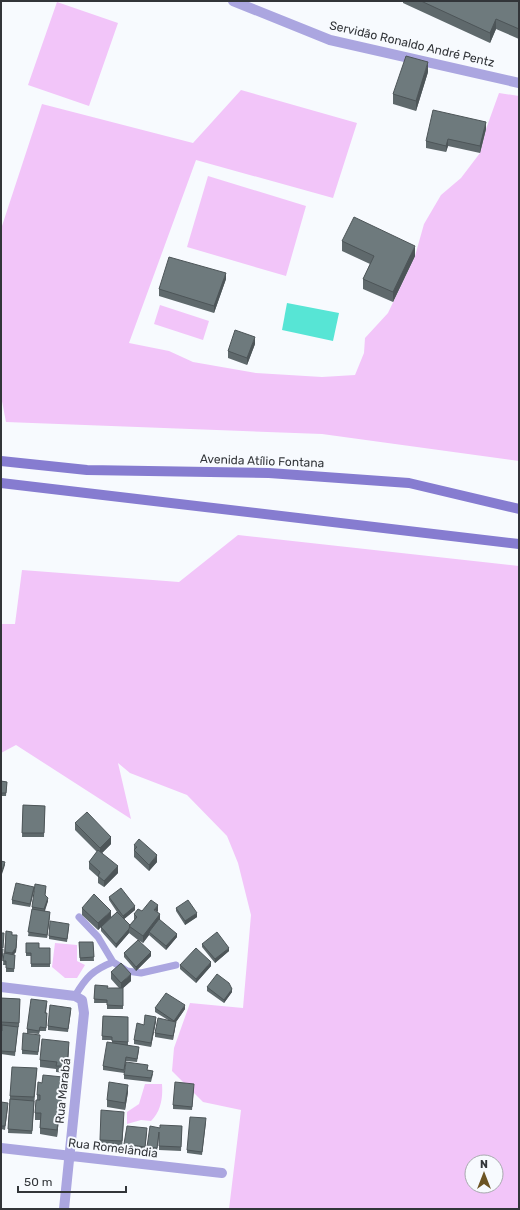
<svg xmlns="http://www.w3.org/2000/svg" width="520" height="1210" font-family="Rubik,sans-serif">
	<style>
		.green { fill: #f2c5f9; fill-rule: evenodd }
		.water { fill: #57e5d5 }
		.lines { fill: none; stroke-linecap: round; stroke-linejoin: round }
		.service { stroke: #aba6e0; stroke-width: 7 }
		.minor { stroke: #aba6e0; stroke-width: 10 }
		.tertiary { stroke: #aba6e0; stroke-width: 10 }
		.secondary { stroke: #867cd0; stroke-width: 10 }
		.wall { fill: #5f696c }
		.shaded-wall { fill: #4d5558 }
		.building { fill: #6e7a7d; stroke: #4d5558 }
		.labels { text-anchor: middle; stroke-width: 4; stroke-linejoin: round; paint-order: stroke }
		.street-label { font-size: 12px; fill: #323539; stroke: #f7fafe }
	</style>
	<rect width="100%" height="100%" fill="#f7fafe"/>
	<path class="green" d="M 57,2 L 118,23 L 89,106 L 28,85 Z
		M 241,90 L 357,123 L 333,198 L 196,160 L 129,343 L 169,351 L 193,362 L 256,373 L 322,377 L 355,375 L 364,353 L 365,338 L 388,313 L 415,256 L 424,224 L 441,195 L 461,178 L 480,153 L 486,129 L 499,93 L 519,96 L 519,461 L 322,434 L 6,422 L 1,396 L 1,229 L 42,104 L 193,143 Z
		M 208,176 L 306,206 L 286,276 L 187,247 Z
		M 160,305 L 209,321 L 203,340 L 154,324 Z
		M 238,535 L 519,566 L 519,1209 L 229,1209 L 241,1110 L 203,1102 L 172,1071 L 174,1048 L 190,1003 L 243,1008 L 251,915 L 238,863 L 227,836 L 187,795 L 130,773 L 118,763 L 131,819 L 16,745 L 1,753 L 1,624 L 15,624 L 22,570 L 179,582 ZM 472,1162 L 496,1162 L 496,1186 L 472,1186 Z
		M 55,943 L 77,945 L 77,961 L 85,965 L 77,978 L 65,978 L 52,967 Z
		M 145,1084 L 162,1084 C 163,1098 161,1111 151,1121 L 141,1120 L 127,1124 L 127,1112 L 139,1104 Z"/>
	<path class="water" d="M 287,303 L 339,313 L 333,341 L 282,330 Z"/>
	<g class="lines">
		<path class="service" d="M 79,917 L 98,937 L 113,962 L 127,971 L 141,973 L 176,965
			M 75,996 C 86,977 93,970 113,962"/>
		<path class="minor" d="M 1,987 L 75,996 L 82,1000 L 84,1013 L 64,1209
			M 1,1148 L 222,1173"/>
		<path class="tertiary" d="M 233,1 L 330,40 L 519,83"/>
		<path class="secondary" d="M 1,461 L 87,470 L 269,473 L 409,483 L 519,509
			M 1,483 L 519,544"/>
	</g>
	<path class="wall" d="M 403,1 L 519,1 L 519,39 L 496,29 L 490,43 L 403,3 Z
		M 428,72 L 416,111 L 393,104 L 393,94 Z
		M 486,129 L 480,153 L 448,146 L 446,152 L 426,148 L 426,141 Z
		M 342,241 L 415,256 L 393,302 L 363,289 L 363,279 L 370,264 L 342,251 Z
		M 226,279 L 214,313 L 159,296 L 159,289 Z
		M 255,344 L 247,365 L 228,358 L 228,351 Z
		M 1,781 L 7,782 L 6,796 L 1,796 Z
		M 23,805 L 45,806 L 44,837 L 22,837 Z
		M 75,823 L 111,844 L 102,853 L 118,873 L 104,887 L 98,883 L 98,877 L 89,869 L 89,862 L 97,852 L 75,830 Z
		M 134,845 L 157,862 L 149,871 L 134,857 Z
		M 46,889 L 45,896 L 48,901 L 45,911 L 50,915 L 47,938 L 28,936 L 32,910 L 32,907 Z
		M 34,890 L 30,907 L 12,904 L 12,900 Z
		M 109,897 L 135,910 L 124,919 L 130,925 L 134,920 L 134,914 L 142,911 L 158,912 L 160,920 L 177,937 L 166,950 L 149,935 L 143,943 L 138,940 L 151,956 L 136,971 L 124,957 L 124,953 L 138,940 L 129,933 L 116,948 L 101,931 L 101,927 L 98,930 L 82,915 L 82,908 L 111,917 L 117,912 L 109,900 Z
		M 176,908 L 197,917 L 185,925 L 176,911 Z
		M 69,927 L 67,942 L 49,939 L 49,936 Z
		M 6,931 L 17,939 L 16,952 L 13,955 L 15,955 L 14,972 L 6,972 L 6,965 L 3,965 Z
		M 79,942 L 93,942 L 94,961 L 80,961 Z
		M 26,943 L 39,948 L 50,948 L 50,967 L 31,967 L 31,956 L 26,956 Z
		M 202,944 L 229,951 L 215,963 L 202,947 Z
		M 180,965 L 211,966 L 196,983 L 180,969 Z
		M 111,972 L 131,981 L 123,988 L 123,1009 L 107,1009 L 107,1003 L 94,1003 L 95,985 L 107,988 L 119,988 L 111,979 Z
		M 207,987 L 232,992 L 224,1003 L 207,991 Z
		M 1,998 L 20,999 L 19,1027 L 18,1027 L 15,1056 L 1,1054 L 1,1031 L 2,1031 L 2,1026 L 1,1026 Z
		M 47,1004 L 46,1013 L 47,1017 L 46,1031 L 40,1031 L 39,1034 L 27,1033 L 27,1029 Z
		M 155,1008 L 185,1009 L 176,1022 L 173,1040 L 155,1037 L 155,1033 L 168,1020 L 155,1012 Z
		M 71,1011 L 68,1032 L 48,1030 L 48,1026 Z
		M 103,1016 L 128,1017 L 128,1045 L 139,1050 L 137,1062 L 126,1061 L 124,1073 L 103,1070 L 103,1066 L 112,1043 L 112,1040 L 102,1040 Z
		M 156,1021 L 151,1047 L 134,1044 L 134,1040 L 144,1025 Z
		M 40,1038 L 38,1055 L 22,1054 L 22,1050 Z
		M 69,1048 L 67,1073 L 56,1072 L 56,1069 L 40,1067 L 40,1060 Z
		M 37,1068 L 32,1134 L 8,1133 L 10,1096 Z
		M 148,1070 L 153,1074 L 151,1082 L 124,1079 L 124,1075 Z
		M 63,1084 L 61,1109 L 60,1109 L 57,1137 L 40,1134 L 40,1120 L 35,1120 L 35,1113 L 37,1100 L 37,1095 Z
		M 194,1087 L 192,1110 L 173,1109 L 173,1105 Z
		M 128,1092 L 125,1110 L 107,1107 L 107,1100 Z
		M 1,1102 L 8,1107 L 5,1130 L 1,1129 Z
		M 124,1118 L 122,1148 L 100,1147 L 100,1140 Z
		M 206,1122 L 202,1155 L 187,1153 L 187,1150 Z
		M 182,1126 L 181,1151 L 159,1150 L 159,1136 L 157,1151 L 147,1150 L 147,1147 L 160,1128 Z
		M 147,1132 L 145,1150 L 124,1148 L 124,1144 Z"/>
	<path class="shaded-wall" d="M 496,19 L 496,29 L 490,43 L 490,33 Z
		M 428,62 L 428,72 L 416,111 L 416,101 Z
		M 486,122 L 486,129 L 480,153 L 480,146 Z
		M 448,139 L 448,146 L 446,152 L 446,146 Z
		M 415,246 L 415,256 L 393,302 L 393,292 Z
		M 226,273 L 226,279 L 214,313 L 214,306 Z
		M 255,337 L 255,344 L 247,365 L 247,358 Z
		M 111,837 L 111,844 L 100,855 L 100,848 Z
		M 157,855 L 157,862 L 149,871 L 149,865 Z
		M 5,862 L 5,865 L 1,877 L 1,873 Z
		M 118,866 L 118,873 L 104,887 L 104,881 Z
		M 34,887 L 34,890 L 30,907 L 30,904 Z
		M 48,898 L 48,901 L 44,912 L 44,909 Z
		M 158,905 L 158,912 L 154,910 Z
		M 135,906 L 135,910 L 123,920 L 123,916 Z
		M 111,911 L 111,917 L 98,930 L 98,923 Z
		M 50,912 L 50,915 L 47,938 L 47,935 Z
		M 197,913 L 197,917 L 185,925 L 185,921 Z
		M 160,914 L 160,921 L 149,932 L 149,935 L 143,943 L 143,936 Z
		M 129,929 L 129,933 L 116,948 L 116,944 Z
		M 177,934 L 177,937 L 166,950 L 166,946 Z
		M 17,939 L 16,952 L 12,956 L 12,953 Z
		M 229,948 L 229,951 L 215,963 L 215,959 Z
		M 151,952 L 151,956 L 136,971 L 136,967 Z
		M 211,962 L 211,966 L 196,983 L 196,979 Z
		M 131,974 L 131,981 L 121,990 L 121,983 Z
		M 232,989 L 232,992 L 224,1003 L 224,1000 Z
		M 185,1005 L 185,1009 L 176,1022 L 173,1040 L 174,1021 Z
		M 156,1017 L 156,1021 L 151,1047 L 151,1043 Z
		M 69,1042 L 69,1048 L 67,1073 L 67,1066 Z
		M 63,1077 L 63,1084 L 61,1109 L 61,1102 Z
		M 128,1085 L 128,1092 L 125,1110 L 125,1103 Z
		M 60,1103 L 60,1110 L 57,1137 L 57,1130 Z"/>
	<path class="building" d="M 421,1 L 519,1 L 519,29 L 496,19 L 490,33 Z
		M 406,56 L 428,62 L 416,101 L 393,94 Z
		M 433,110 L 486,122 L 480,146 L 448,139 L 446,146 L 426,141 Z
		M 354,217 L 415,246 L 393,292 L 363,279 L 374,256 L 342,241 Z
		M 169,257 L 226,273 L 214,306 L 159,289 Z
		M 235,330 L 255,337 L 247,358 L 228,351 Z
		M 1,781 L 7,782 L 6,793 L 1,793 Z
		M 23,805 L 45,806 L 44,833 L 22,833 Z
		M 87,812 L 111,837 L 100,848 L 75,823 Z
		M 139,839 L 157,855 L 149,865 L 134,850 L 137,847 L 134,845 Z
		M 98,850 L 118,866 L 104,881 L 98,876 L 100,872 L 89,862 Z
		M 1,861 L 5,862 L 1,873 Z
		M 16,883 L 34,887 L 30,904 L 12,900 Z
		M 35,884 L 46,886 L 45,895 L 48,898 L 44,909 L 32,907 Z
		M 121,888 L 135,906 L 123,916 L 109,897 Z
		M 94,894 L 111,911 L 98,923 L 82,908 Z
		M 151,900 L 158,905 L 154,910 L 160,914 L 143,936 L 129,926 L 137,917 L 134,914 L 138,909 L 142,911 Z
		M 188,900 L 197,913 L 185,921 L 176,908 Z
		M 32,909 L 50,912 L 47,935 L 28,932 Z
		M 117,912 L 130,925 L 129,929 L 116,944 L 101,927 Z
		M 159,919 L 177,934 L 166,946 L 149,932 Z
		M 50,921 L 69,924 L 67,939 L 49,936 Z
		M 6,931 L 12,932 L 12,935 L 17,935 L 16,948 L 12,953 L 5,952 Z
		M 217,932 L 229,948 L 215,959 L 202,944 Z
		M 1,933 L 4,933 L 3,948 L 1,947 Z
		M 138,940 L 151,952 L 136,967 L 124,953 Z
		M 79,942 L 93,942 L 94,957 L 80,958 Z
		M 26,943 L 39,943 L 39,948 L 50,948 L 50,964 L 31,964 L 31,953 L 26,953 Z
		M 196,948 L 211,962 L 196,979 L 180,965 Z
		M 1,949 L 3,949 L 2,961 L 1,961 Z
		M 4,953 L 15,955 L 14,969 L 6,968 L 6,961 L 3,961 Z
		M 121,963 L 131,974 L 121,983 L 111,972 Z
		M 217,974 L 229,983 L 232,989 L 224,1000 L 207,987 Z
		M 95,985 L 108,986 L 107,988 L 123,988 L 123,1006 L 107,1005 L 107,1000 L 94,999 Z
		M 166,993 L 185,1005 L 174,1021 L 155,1008 Z
		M 1,998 L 20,999 L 19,1023 L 1,1022 Z
		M 31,999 L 47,1001 L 45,1013 L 47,1013 L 46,1028 L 40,1027 L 39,1031 L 27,1029 Z
		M 50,1005 L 71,1008 L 68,1029 L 48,1026 Z
		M 145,1015 L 156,1017 L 151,1043 L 134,1040 L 137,1023 L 144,1025 Z
		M 103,1016 L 128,1017 L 128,1042 L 112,1041 L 112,1037 L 102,1036 Z
		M 158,1018 L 176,1022 L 173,1036 L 155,1033 Z
		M 2,1025 L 18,1027 L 15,1052 L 1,1051 L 1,1031 L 2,1031 Z
		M 23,1033 L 40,1035 L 38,1052 L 22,1050 Z
		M 42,1039 L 69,1042 L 67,1066 L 56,1066 L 57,1062 L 40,1060 Z
		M 107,1042 L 139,1047 L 137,1059 L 126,1057 L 124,1070 L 103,1066 Z
		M 126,1062 L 148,1065 L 147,1070 L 153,1071 L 151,1078 L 124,1075 Z
		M 12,1067 L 37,1068 L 34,1097 L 10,1096 Z
		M 43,1075 L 63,1077 L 61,1102 L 57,1103 L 60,1103 L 57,1130 L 40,1128 L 41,1113 L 35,1113 L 36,1100 L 40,1100 L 40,1095 L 37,1095 L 38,1082 L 42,1083 Z
		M 109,1082 L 128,1085 L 125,1103 L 107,1100 Z
		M 175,1082 L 194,1084 L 192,1107 L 173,1105 Z
		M 10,1099 L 34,1101 L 32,1131 L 8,1129 Z
		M 1,1102 L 8,1103 L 5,1126 L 1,1126 Z
		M 101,1110 L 124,1112 L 122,1141 L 100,1140 Z
		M 190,1117 L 206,1118 L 202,1152 L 187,1150 Z
		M 160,1125 L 182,1126 L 181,1147 L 159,1146 L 159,1132 L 157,1148 L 147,1147 L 150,1126 L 160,1128 Z
		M 127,1126 L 147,1128 L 145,1147 L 124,1144 Z"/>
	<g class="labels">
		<g class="street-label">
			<text transform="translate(412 44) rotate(13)" y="4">Servidão Ronaldo André Pentz</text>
			<text transform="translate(262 461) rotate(2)" y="4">Avenida Atílio Fontana</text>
			<text transform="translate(63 1091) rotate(-84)" y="4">Rua Marabá</text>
			<text transform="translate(113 1148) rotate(7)" y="4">Rua Romelândia</text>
		</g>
	</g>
	<rect width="520" height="1210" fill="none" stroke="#323539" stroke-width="4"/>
	<g transform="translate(484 1174)"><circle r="19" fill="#f7fafe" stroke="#a8abaf"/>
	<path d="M0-3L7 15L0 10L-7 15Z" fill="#6c5424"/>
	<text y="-6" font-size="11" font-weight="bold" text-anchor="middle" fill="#323539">N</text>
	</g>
	<path d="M18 1186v6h108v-6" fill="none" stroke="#323539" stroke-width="2"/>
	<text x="24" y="1186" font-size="12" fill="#323539" stroke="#f7fafe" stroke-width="3" paint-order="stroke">50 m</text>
</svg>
